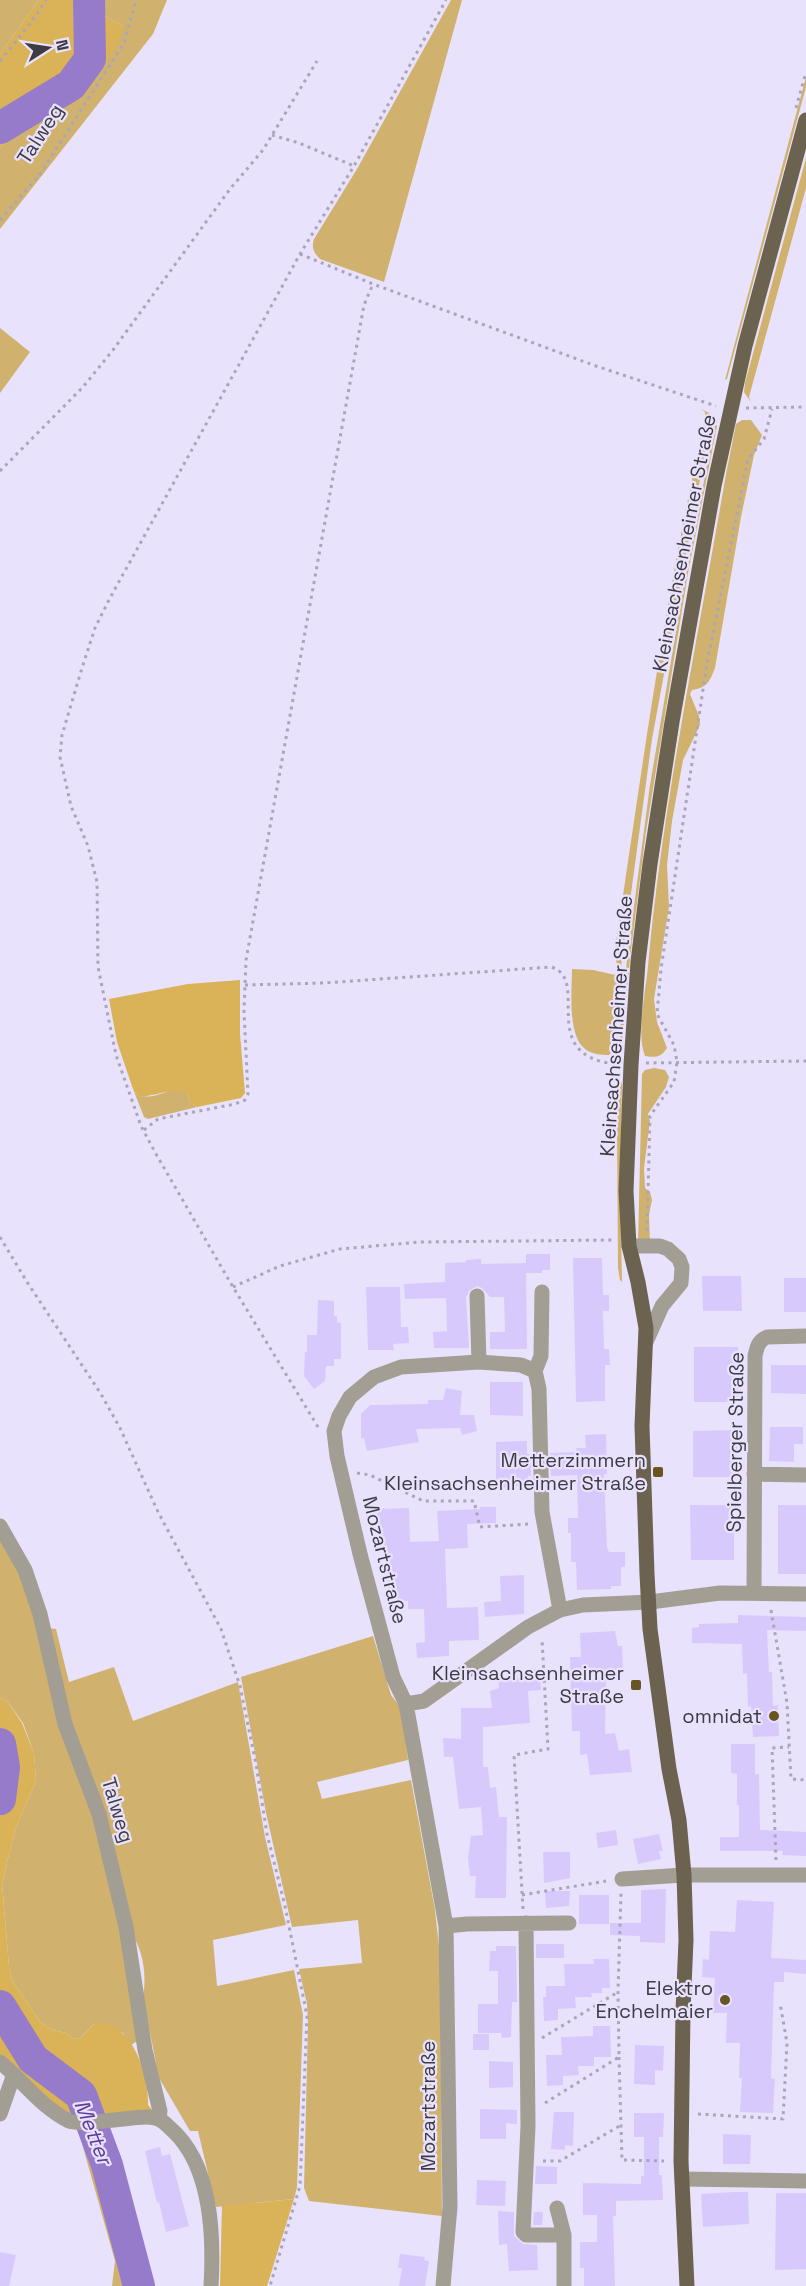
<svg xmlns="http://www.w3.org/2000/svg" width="806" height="2286" font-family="'Space Grotesk',sans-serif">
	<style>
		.green { fill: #d0b26e }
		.forest { fill: #dab257 }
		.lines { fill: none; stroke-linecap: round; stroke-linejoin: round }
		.river { stroke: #957bca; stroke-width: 32 }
		.building { fill: #d8c9fc }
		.path { stroke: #aba5ba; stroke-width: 3; stroke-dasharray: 3 4.5; stroke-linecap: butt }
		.minor { stroke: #a39e93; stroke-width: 15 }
		.major { stroke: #6b624f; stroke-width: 15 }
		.poi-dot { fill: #695423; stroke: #e9e2fc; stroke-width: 2 }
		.labels { text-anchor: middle; stroke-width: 4.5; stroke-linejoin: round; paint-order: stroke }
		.street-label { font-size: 20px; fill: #3e3b45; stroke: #e9e2fc }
		.poi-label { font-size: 20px; fill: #3e3b45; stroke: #e9e2fc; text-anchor: end }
		.water-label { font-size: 21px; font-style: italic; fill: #5f3a99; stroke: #e9e2fc }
	</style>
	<rect width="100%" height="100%" fill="#e9e2fc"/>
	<path class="green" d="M 0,0 L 39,0 L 0,54 Z
		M 105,0 L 167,0 L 153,34 L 0,229 L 0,148 L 28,121 L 66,97 L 102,66 L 123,26 L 103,15 Z
		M 451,0 L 462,0 L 384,282 L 320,259 C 314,253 311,248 314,239 L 357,169 Z
		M 806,77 L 806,87 L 727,379 L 725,380 Z
		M 806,158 L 806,188 L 749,397 L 751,402 L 744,392 L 745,383 Z
		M 0,328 L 30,352 L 0,393 Z
		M 701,409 L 709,413 L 711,420 L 652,739 L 621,967 L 614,1050 L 609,1055 C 601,1055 591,1054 585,1049 C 567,1035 572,990 572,969 L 593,970 L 620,976 L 615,956 L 616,943 C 642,768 666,591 705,419 L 705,412 Z
		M 742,420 L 751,420 L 762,435 L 754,455 L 741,517 L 715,668 C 710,681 707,688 692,690 L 690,694 L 699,716 L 700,725 L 683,760 L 672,821 L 667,865 L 669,907 L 654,999 L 657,1022 L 667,1048 C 661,1057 656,1058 645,1056 C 636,1034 646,990 648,966 C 663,801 698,638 726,474 L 736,424 Z
		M 715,424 L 717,426 L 688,573 L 646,832 L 630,958 L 621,1053 L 620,1030 L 627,959 L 650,785 L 683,590 Z
		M 654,1068 L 665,1070 L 669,1077 L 666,1087 L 648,1114 L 650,1121 L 644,1168 L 645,1188 L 650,1192 L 652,1200 L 649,1215 L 650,1244 L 638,1244 L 642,1074 L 645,1070 Z
		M 619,1080 L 622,1083 L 620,1185 L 622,1282 L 620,1280 L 618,1268 L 617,1132 Z
		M 133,1089 L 138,1096 C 143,1096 148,1097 153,1096 C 168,1093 171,1086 187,1093 L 190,1102 L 197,1107 L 148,1119 L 144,1117 Z
		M 0,1538 L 25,1581 L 111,1858 L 137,2041 L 130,2046 L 123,2033 L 94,2024 L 79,2039 L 72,2038 L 66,2033 L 52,2030 L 40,2022 L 13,1982 L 9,1967 L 2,1883 L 15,1830 L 36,1781 L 34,1753 L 23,1723 L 7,1701 L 0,1698 Z
		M 48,1628 L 56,1629 L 69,1682 L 114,1667 L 133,1721 L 238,1682 L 265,1837 L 286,1925 L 213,1940 L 217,1986 L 294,1970 L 303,2015 L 297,2187 L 294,2199 L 216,2207 L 198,2131 L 190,2131 L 159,2078 L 143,1997 C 147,1974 143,1948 129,1930 L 67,1723 Z
		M 373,1636 L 391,1695 L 402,1709 L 408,1760 L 317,1782 L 322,1799 L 411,1780 L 435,1910 L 440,1956 L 442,2216 L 309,2201 L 304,2188 L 308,2023 L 307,2004 L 299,1969 L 362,1963 L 358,1920 L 292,1927 L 266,1813 L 241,1677 Z
		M 107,2127 L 154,2286 L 112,2286 L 115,2261 L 79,2133 Z"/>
	<path class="forest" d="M 39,0 L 105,0 L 103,15 L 123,26 L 118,45 L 102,66 L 66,97 L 28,121 L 0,148 L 0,54 Z
		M 240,980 L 240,1034 L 245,1093 L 241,1098 L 197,1107 L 190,1102 L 187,1093 C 170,1086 156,1098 138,1096 L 133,1089 L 117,1042 L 109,999 L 188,984 Z
		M 0,1698 L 7,1701 L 22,1723 L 34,1753 L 36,1781 L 15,1830 L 2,1883 L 9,1967 L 13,1982 L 40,2022 L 52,2030 L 66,2033 L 72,2038 L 79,2039 L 94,2024 C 98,2024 104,2023 108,2025 C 136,2033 149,2079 148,2105 L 159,2118 L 72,2123 L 0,2057 Z
		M 294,2199 L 267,2286 L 220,2286 L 222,2206 Z"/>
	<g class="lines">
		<path class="river" d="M 0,128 L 71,85 L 90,59 L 89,0
			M 0,1744 L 4,1767 L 0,1799
			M 0,2006 L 33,2059 L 81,2095 L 107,2165 L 139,2286"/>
	</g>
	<path class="building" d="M 526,1254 L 550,1254 L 550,1270 L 542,1270 L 542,1273 L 526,1273 L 527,1349 L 490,1349 L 490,1332 L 505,1332 L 504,1297 L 490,1297 L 482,1288 L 477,1286 L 469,1291 L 466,1298 L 469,1348 L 434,1348 L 433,1332 L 447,1331 L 446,1298 L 405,1299 L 404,1284 L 445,1282 L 445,1263 L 466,1262 L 466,1260 L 481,1259 L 481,1264 L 526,1263 Z
		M 573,1258 L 602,1258 L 603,1295 L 609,1295 L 609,1311 L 603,1311 L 604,1349 L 609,1349 L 610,1365 L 605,1365 L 605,1401 L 576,1402 Z
		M 702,1276 L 741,1276 L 742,1311 L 703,1311 Z
		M 784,1278 L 806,1278 L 806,1312 L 784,1312 Z
		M 366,1287 L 400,1287 L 401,1327 L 408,1327 L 409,1343 L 393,1344 L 394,1350 L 368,1350 Z
		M 318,1300 L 334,1301 L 334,1316 L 337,1316 L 337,1322 L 341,1323 L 341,1359 L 334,1359 L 334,1366 L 326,1366 L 325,1381 L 314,1389 L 304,1376 L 305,1352 L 307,1352 L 307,1335 L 317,1335 Z
		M 694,1347 L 738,1347 L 738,1402 L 694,1402 Z
		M 771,1365 L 806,1365 L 806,1394 L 771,1393 Z
		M 490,1382 L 523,1382 L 523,1416 L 490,1415 Z
		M 446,1388 L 462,1391 L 460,1415 L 474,1415 L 477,1431 L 462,1435 L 460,1428 L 416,1429 L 419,1442 L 367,1451 L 364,1438 L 361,1438 L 361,1414 L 370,1405 L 428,1404 L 428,1400 L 443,1400 Z
		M 770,1427 L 803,1427 L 803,1444 L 794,1444 L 794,1462 L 769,1461 Z
		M 737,1430 L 737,1477 L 693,1477 L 693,1431 Z
		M 606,1434 L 607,1474 L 604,1474 L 607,1548 L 609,1552 L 625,1552 L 625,1567 L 621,1567 L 621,1586 L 611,1586 L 611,1589 L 577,1590 L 576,1562 L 571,1562 L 571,1533 L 568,1533 L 568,1518 L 578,1518 L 577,1475 L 551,1476 L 550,1453 L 577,1452 L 576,1448 L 586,1448 L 585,1435 Z
		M 527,1441 L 527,1454 L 531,1454 L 531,1476 L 528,1476 L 528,1486 L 496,1488 L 496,1442 Z
		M 690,1505 L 734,1505 L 734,1560 L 691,1560 Z
		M 778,1505 L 806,1505 L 806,1574 L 778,1574 Z
		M 480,1507 L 496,1507 L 496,1523 L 467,1524 L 468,1548 L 445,1549 L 447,1608 L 478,1607 L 479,1640 L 449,1641 L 449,1656 L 417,1658 L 416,1643 L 425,1642 L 424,1609 L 408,1609 L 408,1601 L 388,1602 L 387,1558 L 383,1558 L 383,1538 L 378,1538 L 377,1509 L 409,1508 L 410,1542 L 439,1541 L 437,1511 L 480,1509 Z
		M 524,1575 L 524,1614 L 485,1617 L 484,1602 L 501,1601 L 500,1576 Z
		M 738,1615 L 806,1617 L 806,1631 L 767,1630 L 769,1672 L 772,1672 L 773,1706 L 778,1705 L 779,1736 L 753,1737 L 751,1706 L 748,1707 L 747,1673 L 743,1674 L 742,1644 L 692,1643 L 692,1628 L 699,1627 L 699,1624 L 738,1623 Z
		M 615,1631 L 618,1646 L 622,1646 L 623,1670 L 606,1672 L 605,1734 L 615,1733 L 619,1751 L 629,1749 L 632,1772 L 590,1775 L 587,1754 L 580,1755 L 580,1731 L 572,1731 L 570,1657 L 581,1657 L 580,1633 Z
		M 539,1669 L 541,1690 L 528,1691 L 530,1723 L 483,1727 L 483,1767 L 488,1767 L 490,1788 L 496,1787 L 499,1817 L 507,1817 L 506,1898 L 475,1898 L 476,1876 L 470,1876 L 468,1858 L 471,1836 L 483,1835 L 481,1807 L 459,1809 L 453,1757 L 444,1757 L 443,1738 L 461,1739 L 461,1708 L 492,1708 L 490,1691 L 499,1688 L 498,1679 L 524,1677 L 524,1670 Z
		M 731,1744 L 755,1744 L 755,1774 L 759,1774 L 760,1830 L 806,1832 L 806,1856 L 782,1855 L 783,1851 L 720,1851 L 720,1837 L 739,1837 L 739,1805 L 737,1805 L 737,1774 L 731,1773 Z
		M 616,1830 L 618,1845 L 598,1848 L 596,1833 Z
		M 659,1834 L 663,1851 L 659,1851 L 661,1859 L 638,1864 L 633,1839 Z
		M 543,1852 L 570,1852 L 570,1878 L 544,1883 Z
		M 666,1889 L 665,1943 L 640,1942 L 640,1936 L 610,1935 L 610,1923 L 641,1923 L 641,1890 Z
		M 545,1891 L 570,1891 L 569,1906 L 546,1908 Z
		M 579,1895 L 609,1895 L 609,1924 L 579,1924 Z
		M 737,1900 L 774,1902 L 771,1958 L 806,1960 L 806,1974 L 784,1972 L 784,1982 L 774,1982 L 771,2078 L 775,2079 L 773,2113 L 740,2112 L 742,2078 L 739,2078 L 740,2043 L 726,2043 L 727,2013 L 713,2013 L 715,1978 L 702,1977 L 703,1959 L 709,1960 L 710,1931 L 735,1932 Z
		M 536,1944 L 564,1944 L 564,1958 L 536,1958 Z
		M 496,1946 L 516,1946 L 517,2002 L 512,2002 L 511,2037 L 502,2038 L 501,2033 L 478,2033 L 478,2004 L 498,2004 L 498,1971 L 489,1971 L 490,1951 L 496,1951 Z
		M 593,1959 L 609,1959 L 610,1988 L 602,1988 L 602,1993 L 591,1993 L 592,1997 L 575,1997 L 576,2008 L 558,2009 L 558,2020 L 544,2021 L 543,1997 L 546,1997 L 546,1986 L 565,1986 L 564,1964 L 594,1964 Z
		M 593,2026 L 610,2026 L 611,2057 L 594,2057 L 594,2066 L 578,2066 L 579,2075 L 563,2076 L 563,2085 L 547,2086 L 546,2055 L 562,2055 L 561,2037 L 593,2036 Z
		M 473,2034 L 489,2034 L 489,2050 L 473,2050 Z
		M 635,2045 L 664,2046 L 663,2071 L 655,2070 L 655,2085 L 634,2084 Z
		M 489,2061 L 513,2062 L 513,2087 L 489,2088 Z
		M 480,2109 L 517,2110 L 517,2124 L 506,2123 L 506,2139 L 480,2139 Z
		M 554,2112 L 574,2112 L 573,2146 L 565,2145 L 565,2150 L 551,2149 Z
		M 634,2113 L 664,2113 L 663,2137 L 659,2137 L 659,2175 L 662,2175 L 663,2200 L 616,2201 L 616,2216 L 613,2216 L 615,2286 L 584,2286 L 584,2268 L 580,2268 L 580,2242 L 597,2242 L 597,2215 L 583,2215 L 583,2183 L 641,2184 L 641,2176 L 644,2176 L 644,2137 L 634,2137 Z
		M 723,2134 L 751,2135 L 750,2164 L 723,2164 Z
		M 160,2147 L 162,2156 L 170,2154 L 189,2226 L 166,2232 L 159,2202 L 157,2203 L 145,2151 Z
		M 536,2166 L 557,2167 L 557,2184 L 535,2184 Z
		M 477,2180 L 506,2181 L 505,2206 L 476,2205 Z
		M 734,2192 L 748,2192 L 749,2224 L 703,2227 L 701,2194 Z
		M 776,2193 L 806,2193 L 806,2269 L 775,2270 Z
		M 498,2211 L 514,2212 L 514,2236 L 523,2244 L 537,2245 L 538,2270 L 509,2271 L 507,2244 L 499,2245 Z
		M 534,2212 L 543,2212 L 542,2225 L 533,2225 Z
		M 0,2252 L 16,2255 L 9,2286 L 0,2286 Z
		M 400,2254 L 425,2257 L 424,2260 L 429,2261 L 425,2286 L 399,2286 L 402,2268 L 398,2268 Z"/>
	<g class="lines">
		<path class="path" d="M 0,61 L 30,24 L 46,0
			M 796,108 L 806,72
			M 272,135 L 299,143 L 354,166
			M 0,220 L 40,174 L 124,43 L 136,0
			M 300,254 L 373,284 L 596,366 L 716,406
			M 746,408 L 806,407
			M 0,471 L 83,387 L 113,350 L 230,189 L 263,150 L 317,61
			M 245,985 L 324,983 L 551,967 C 592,979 535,1055 615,1064
			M 646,1063 L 806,1061
			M 144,1130 L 158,1119 L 235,1104 L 245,1100 L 248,1094 L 244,1011 L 246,960 L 364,305 L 373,284
			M 647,1231 L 650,1116 L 674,1082 L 677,1062 L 674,1045 L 657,1014 L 661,969 L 707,663 L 748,459 L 764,439 L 772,409
			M 0,1237 L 27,1282 L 101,1394 L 120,1428 L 158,1512 L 221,1629 L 240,1686 L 256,1764 L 267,1834 L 285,1906 L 307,2016 L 300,2186 L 270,2286
			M 233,1287 L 280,1266 L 340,1249 L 420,1242 L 614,1240
			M 318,1427 L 230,1282 L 156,1154 L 141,1126 L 116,1055 L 98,967 L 97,882 L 88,846 L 71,806 L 60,757 L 62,735 L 82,668 L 95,628 L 110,598 L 300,254 L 354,166 L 446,0
			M 357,1473 L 370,1475 L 423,1501 L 474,1501 L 480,1527 L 529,1524
			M 771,1610 L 787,1703 L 791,1779 L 806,1780
			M 776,1860 L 772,1748 L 789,1747
			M 522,1895 L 606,1881
			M 523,1909 L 514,1755 L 548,1749 L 542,1639
			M 542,2038 L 618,1992
			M 619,2057 L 622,2160 L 664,2161
			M 545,2103 L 619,2057 L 618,1992 L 621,1893
			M 698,2114 L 783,2119 L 787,2043 L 780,2003
			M 543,2161 L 560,2161 L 621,2125"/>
		<path class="minor" d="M 629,1246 L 660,1246 L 668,1249 L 679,1259 L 682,1267 L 681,1283 L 662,1306 L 646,1342
			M 477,1296 L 479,1362
			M 535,1371 L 539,1389 L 542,1512 L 560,1610
			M 535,1371 L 541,1356 L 542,1292
			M 754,1474 L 806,1475
			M 0,1526 L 25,1570 L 40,1614 L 65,1724 L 99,1814 L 126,1927 L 145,2050 L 160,2111 L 159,2118
			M 754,1593 L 755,1356 C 757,1347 758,1341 767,1337 L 806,1336
			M 406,1704 L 424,1701 L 528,1627 L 560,1610 L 583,1605 L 650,1602 L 720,1593 L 806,1594
			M 622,1879 L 684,1875 L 806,1875
			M 526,1923 L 528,2126 L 523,2232 L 526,2235 L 564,2235
			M 446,1926 L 467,1924 L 569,1923
			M 0,2062 C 24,2082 41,2107 69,2121 C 80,2126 131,2117 146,2117 C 158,2117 162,2120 170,2128 C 212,2164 214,2235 211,2286
			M 0,2114 L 14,2074
			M 682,2179 L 806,2181
			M 557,2208 L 564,2235 L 564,2286
			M 443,2286 L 450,2207 L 446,1926 L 406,1704 L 393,1677 L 360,1554 L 337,1456 L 334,1431 L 339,1416 L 350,1397 L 374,1377 L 401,1367 L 479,1362 L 521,1365 L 535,1371"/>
		<path class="major" d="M 687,2286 L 681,2161 L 683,2011 L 686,1940 L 684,1875 L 679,1820 L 669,1769 L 650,1629 L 647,1574 L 642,1426 L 646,1328 L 638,1282 L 629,1246 L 626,1191 L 631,1065 L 638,962 L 650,864 L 672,722 L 714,486 L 745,346 L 806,120"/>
	</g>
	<g class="poi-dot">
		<rect x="652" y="1466" width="12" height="12" rx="3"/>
		<rect x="630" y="1679" width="12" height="12" rx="3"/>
		<circle cx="774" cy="1716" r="6"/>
		<circle cx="725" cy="2000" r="6"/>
	</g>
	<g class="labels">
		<g class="street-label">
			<text transform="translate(40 134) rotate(-57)" y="7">Talweg</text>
			<text transform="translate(684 543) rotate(-79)" y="7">Kleinsachsenheimer Straße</text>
			<text transform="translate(616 1026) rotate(-86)" y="7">Kleinsachsenheimer Straße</text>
			<text transform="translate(735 1442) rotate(-89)" y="7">Spielberger Straße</text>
			<text transform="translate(385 1560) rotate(76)" y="7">Mozartstraße</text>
			<text transform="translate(118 1810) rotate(73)" y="7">Talweg</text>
			<text transform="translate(428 2106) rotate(-90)" y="7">Mozartstraße</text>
		</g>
		<g class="poi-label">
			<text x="646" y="1467">Metterzimmern<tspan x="646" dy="23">Kleinsachsenheimer Straße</tspan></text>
			<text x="624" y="1680">Kleinsachsenheimer<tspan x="624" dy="23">Straße</tspan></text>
			<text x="762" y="1723">omnidat</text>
			<text x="713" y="1995">Elektro<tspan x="713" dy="23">Enchelmaier</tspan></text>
		</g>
		<g class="water-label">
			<text transform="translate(93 2132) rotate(68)" y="7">Metter</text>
		</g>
	</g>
	<g transform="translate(48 48) rotate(78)" stroke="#e9e2fc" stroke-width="4.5" paint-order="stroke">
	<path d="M0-4.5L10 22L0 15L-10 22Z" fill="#3e3b45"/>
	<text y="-9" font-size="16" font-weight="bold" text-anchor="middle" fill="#3e3b45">N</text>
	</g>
</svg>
